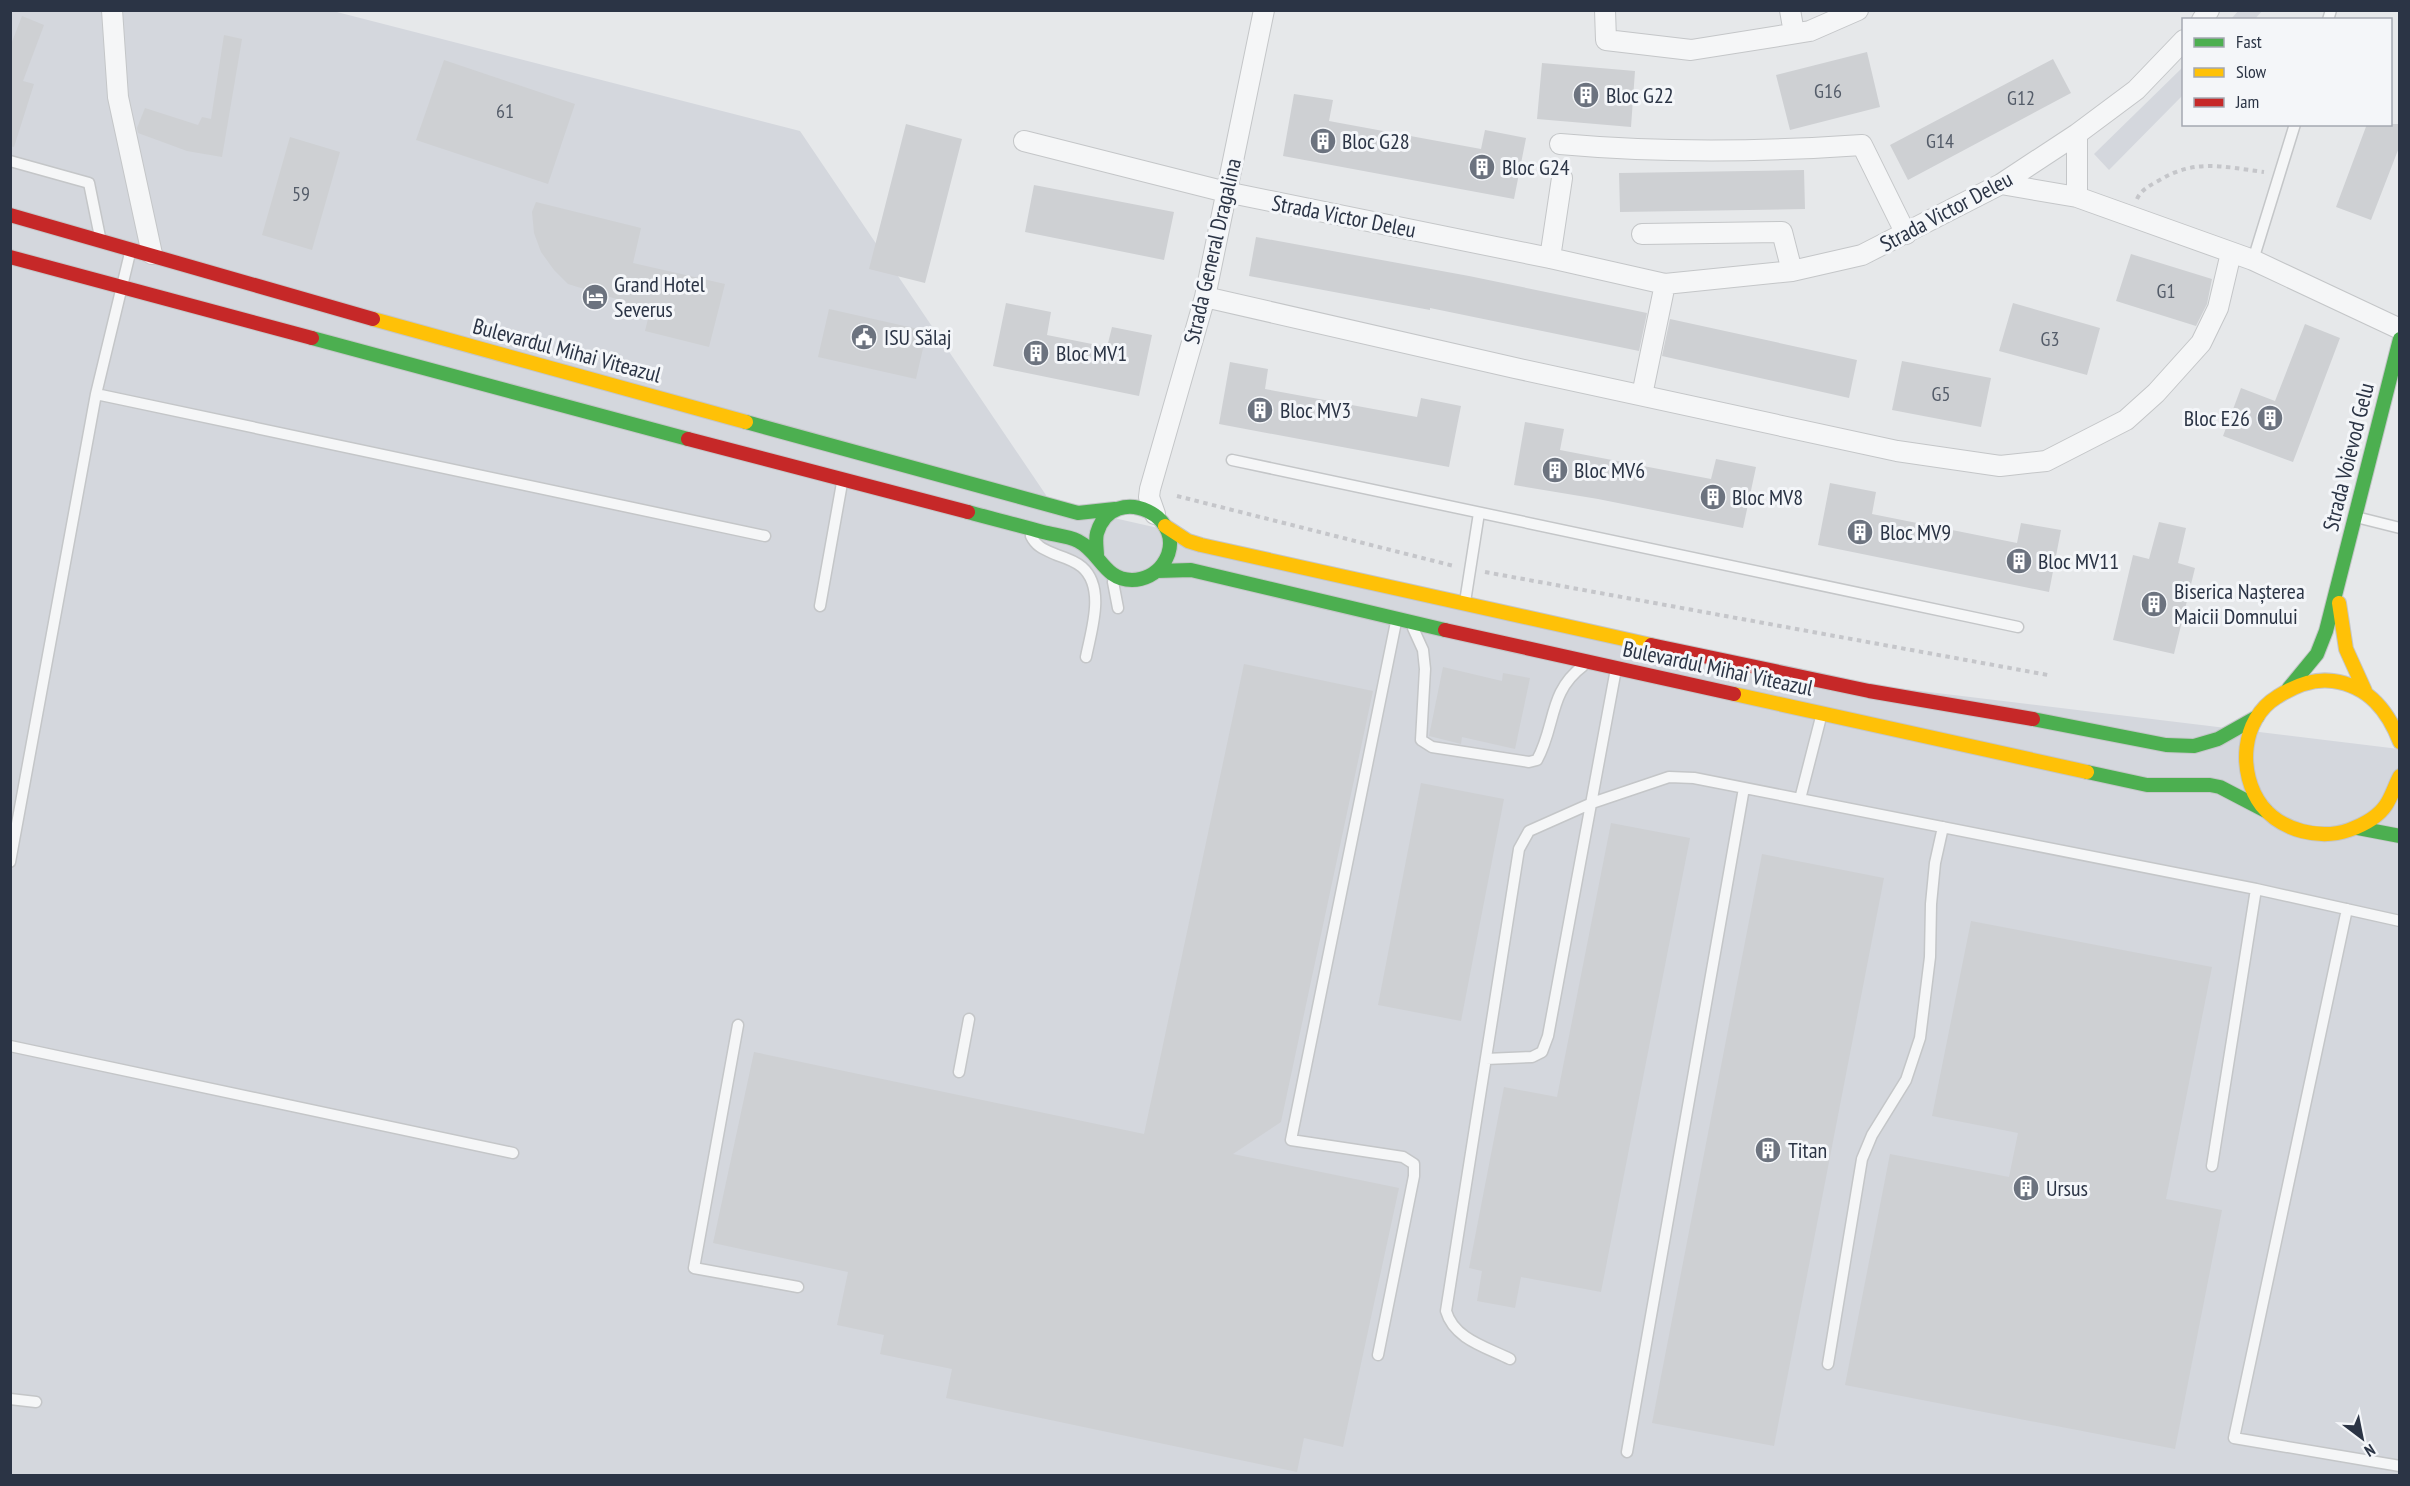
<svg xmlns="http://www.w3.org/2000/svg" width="2410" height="1486" font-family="'PT Sans Narrow',sans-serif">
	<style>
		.built { fill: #d4d7dd }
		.building { fill: #ced0d3 }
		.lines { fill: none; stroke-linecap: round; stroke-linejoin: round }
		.lane-casing { stroke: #c4c6c8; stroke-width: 13 }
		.street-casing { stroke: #c4c6c8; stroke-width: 22 }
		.fast-casing { stroke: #c4c6c8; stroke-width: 16 }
		.slow-casing { stroke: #c4c6c8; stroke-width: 16 }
		.jam-casing { stroke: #c4c6c8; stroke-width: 16 }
		.path { stroke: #c5c6ca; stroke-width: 4; stroke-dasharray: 4.5 4.5; stroke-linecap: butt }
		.lane { stroke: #f5f6f7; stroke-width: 10 }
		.street { stroke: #f5f6f7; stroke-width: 20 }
		.fast { stroke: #4caf50; stroke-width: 14 }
		.slow { stroke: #ffc107; stroke-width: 14 }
		.jam { stroke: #c62828; stroke-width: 14 }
		.labels { text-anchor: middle; stroke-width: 6; stroke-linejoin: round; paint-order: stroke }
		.number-label { font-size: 20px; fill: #545c69 }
		.poi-label { font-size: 22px; fill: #2b3445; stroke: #f4f6f9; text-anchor: start }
		.street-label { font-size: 22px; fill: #2b3445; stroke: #f4f6f9 }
	</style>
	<rect width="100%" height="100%" fill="#e6e8ea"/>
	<path class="built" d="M 2239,10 L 2262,10 L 2262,11 L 2255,19 L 2231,19 Z
		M 10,11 L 333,11 L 800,131 L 1052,504 L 1830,680 L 2399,749 L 2399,1475 L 11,1475 Z
		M 2183,67 L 2183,95 L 2109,170 L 2094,154 Z"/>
	<path class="building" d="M 22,16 L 44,25 L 23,81 L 34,84 L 14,147 L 10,146 L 10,47 Z
		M 224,35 L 242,39 L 222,157 L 187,151 L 138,133 L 137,128 L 145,108 L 198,125 L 202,117 L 211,119 Z
		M 1867,52 L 1880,107 L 1790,130 L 1776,75 Z
		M 2053,59 L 2071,93 L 1908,180 L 1890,145 Z
		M 444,60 L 575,104 L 548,184 L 416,140 Z
		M 1542,63 L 1635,71 L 1631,127 L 1537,119 Z
		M 1294,94 L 1333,100 L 1329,121 L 1481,149 L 1485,130 L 1526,138 L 1514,199 L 1283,156 Z
		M 906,124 L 962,139 L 925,283 L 869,269 Z
		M 2367,124 L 2400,124 L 2400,145 L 2371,220 L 2336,207 Z
		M 290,137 L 340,152 L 312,250 L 262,235 Z
		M 1804,170 L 1805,209 L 1620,212 L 1619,173 Z
		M 1034,185 L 1174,212 L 1164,260 L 1025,232 Z
		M 536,202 L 641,228 L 633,263 L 725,284 L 709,347 L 645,331 L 649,315 L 621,309 L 623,301 L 568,284 L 554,270 L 541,252 L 534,233 L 532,212 Z
		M 1256,237 L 1469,276 L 1647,313 L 1639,351 L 1430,308 L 1430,310 L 1249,276 Z
		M 2131,254 L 2212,279 L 2207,304 L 2196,326 L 2116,301 Z
		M 1006,303 L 1051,312 L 1047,335 L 1107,347 L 1112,327 L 1152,335 L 1139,396 L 993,366 Z
		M 2013,303 L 2100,328 L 2087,375 L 1999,351 Z
		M 829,309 L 927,331 L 916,379 L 818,357 Z
		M 1670,319 L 1857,360 L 1849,398 L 1662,356 Z
		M 2305,324 L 2340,338 L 2293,462 L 2223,436 L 2241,388 L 2275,401 Z
		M 1902,361 L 1991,378 L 1981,427 L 1892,410 Z
		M 1230,362 L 1268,369 L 1265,389 L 1417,417 L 1421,398 L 1461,406 L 1449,467 L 1219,424 Z
		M 1525,422 L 1564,429 L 1560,450 L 1711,479 L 1716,459 L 1756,467 L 1743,528 L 1598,499 L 1514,485 Z
		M 1830,483 L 1876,492 L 1872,514 L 2017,543 L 2021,523 L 2061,530 L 2049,592 L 1818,545 Z
		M 2159,522 L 2186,528 L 2178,563 L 2195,568 L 2174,654 L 2113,640 L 2133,555 L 2149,559 Z
		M 1244,664 L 1373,691 L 1281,1122 L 1233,1154 L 1399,1188 L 1343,1447 L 1304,1438 L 1297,1472 L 946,1398 L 952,1369 L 880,1354 L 884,1335 L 837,1325 L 848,1272 L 713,1243 L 754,1052 L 1144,1134 Z
		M 1443,667 L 1502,681 L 1503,673 L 1530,678 L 1515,749 L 1462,737 L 1461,744 L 1429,736 Z
		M 1421,783 L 1504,799 L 1461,1021 L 1378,1005 Z
		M 1611,823 L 1690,838 L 1601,1292 L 1521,1277 L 1515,1308 L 1477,1301 L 1482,1271 L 1469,1268 L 1504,1087 L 1557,1097 Z
		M 1762,854 L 1884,878 L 1774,1446 L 1652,1423 Z
		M 1971,921 L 2212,967 L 2166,1199 L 2222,1210 L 2175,1449 L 1845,1385 L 1890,1154 L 2009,1177 L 2018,1133 L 1932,1116 Z"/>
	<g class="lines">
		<defs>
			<path id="lane" d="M 2328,20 L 2331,10
				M 10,161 L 89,183 L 100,237
				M 2253,260 L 2295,124
				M 96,394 L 765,536
				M 1232,460 L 2018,627
				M 2356,517 L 2400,528
				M 1031,536 C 1037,548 1046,550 1057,555 C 1066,558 1075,561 1082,567 C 1106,588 1091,631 1086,657
				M 1113,582 L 1118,608
				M 1465,602 L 1479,513
				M 820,606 L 842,483
				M 1413,628 L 1423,650 L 1425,669 L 1421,740 L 1432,747 L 1529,762 L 1537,760 C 1556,726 1548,692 1583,666
				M 1800,799 L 1821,717
				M 10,862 L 96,394 L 130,253
				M 2347,909 L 2234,1438 L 2400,1466
				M 738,1025 L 694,1268 L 798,1287
				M 10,1046 L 513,1153
				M 1486,1059 L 1532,1057 L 1542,1052 L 1548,1036 L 1616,669
				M 959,1072 L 969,1019
				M 2212,1166 L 2256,889
				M 1378,1355 L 1414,1176 L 1414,1164 L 1403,1157 L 1291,1140 L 1396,622
				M 1510,1359 C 1486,1347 1454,1339 1446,1311 L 1519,849 L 1529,831 L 1592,803 L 1669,777 L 1694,778 L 2256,889 L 2400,921
				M 1828,1364 L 1862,1159 L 1872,1135 L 1906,1080 L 1920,1038 L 1930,957 L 1931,904 L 1935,863 L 1943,827
				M 10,1399 L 36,1402
				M 1627,1452 L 1744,788"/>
			<path id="street" d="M 112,10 L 118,97 L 152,254
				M 1605,10 L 1606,40 L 1691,50 L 1810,31 L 1858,10
				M 1790,10 L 1794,33
				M 2202,20 L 2209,10
				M 1024,141 L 1226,192 L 1550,258 L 1665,284 L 1792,271 L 1862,255 L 2001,184 L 2077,134 L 2136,90 L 2184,40
				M 1560,144 C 1660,153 1762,152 1862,145 L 1906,234
				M 2001,184 L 2077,197 L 2253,260 L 2400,329
				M 2077,197 L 2077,134
				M 1642,234 L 1782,232 L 1792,271
				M 1550,258 L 1562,178
				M 1205,297 L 1515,368 L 1897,451 L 2000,466 L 2046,461 L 2126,420 L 2156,393 L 2201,343 L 2218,308 L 2231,253
				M 1642,395 L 1665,284
				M 1155,514 L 1149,497 L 1150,489 L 1205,297 L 1264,10"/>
			<path id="fast" d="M 312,338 L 688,439
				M 746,422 L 1078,513 L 1115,509
				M 968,512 C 993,519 1018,525 1043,532 C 1054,535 1068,536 1078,541 C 1100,552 1104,580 1132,580 C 1144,580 1156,574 1163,564 C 1194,518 1113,479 1097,533 C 1095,540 1097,549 1097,556
				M 1157,571 L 1191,570 L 1445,630
				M 2289,688 L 2317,654 L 2326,631 L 2400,339
				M 2033,719 L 2166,745 L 2194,746 L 2218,739 L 2257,717
				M 2087,772 L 2147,785 L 2210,785 L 2220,787 L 2266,811
				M 2358,828 L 2400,836"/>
			<path id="slow" d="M 373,319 L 746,422
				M 1165,526 L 1188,541 L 1201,545 L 1651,645
				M 2339,603 L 2346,649 L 2365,691
				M 1734,694 L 2087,772
				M 2400,742 C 2388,711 2369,686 2333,681 C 2313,678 2294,686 2277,697 C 2241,719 2237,773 2262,806 C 2282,831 2320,840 2349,830 C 2363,825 2378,817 2386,805 C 2392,796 2395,785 2400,776"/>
			<path id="jam" d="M 10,215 L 373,319
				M 10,257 L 312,338
				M 688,439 L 968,512
				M 1445,630 L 1734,694
				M 1651,645 L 1869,691 L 2033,719"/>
		</defs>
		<use href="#lane" class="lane-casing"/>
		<use href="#street" class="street-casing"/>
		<use href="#fast" class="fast-casing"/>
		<use href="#slow" class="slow-casing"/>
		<use href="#jam" class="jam-casing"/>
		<path class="path" d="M 2137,199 C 2141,190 2149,186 2158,181 C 2195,158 2224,167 2264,172
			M 1177,496 L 1454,566
			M 1485,572 L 2048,675"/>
		<use href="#lane" class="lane"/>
		<use href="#street" class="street"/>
		<use href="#fast" class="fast"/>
		<use href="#slow" class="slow"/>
		<use href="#jam" class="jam"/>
	</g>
	<defs>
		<symbol id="building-disc" viewBox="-11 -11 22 22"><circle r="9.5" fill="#6c737f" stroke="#f4f6f9"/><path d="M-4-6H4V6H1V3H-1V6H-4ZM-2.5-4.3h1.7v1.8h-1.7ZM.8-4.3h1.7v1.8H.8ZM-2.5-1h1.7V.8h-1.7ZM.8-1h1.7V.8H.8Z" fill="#fff"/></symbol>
		<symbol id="hotel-disc" viewBox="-11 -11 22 22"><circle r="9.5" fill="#6c737f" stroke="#f4f6f9"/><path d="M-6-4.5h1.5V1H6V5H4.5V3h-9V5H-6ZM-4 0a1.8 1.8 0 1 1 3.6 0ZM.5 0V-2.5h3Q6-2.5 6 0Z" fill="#fff"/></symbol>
		<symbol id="civic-disc" viewBox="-11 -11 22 22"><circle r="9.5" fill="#6c737f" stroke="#f4f6f9"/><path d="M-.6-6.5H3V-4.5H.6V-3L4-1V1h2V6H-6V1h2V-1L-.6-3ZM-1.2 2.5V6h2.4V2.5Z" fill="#fff"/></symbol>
	</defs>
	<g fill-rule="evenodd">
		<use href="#building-disc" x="1571" y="80" width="30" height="30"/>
		<use href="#building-disc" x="1308" y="126" width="30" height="30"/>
		<use href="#building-disc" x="1467" y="152" width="30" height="30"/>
		<use href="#hotel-disc" x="580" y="282" width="30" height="30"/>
		<use href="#civic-disc" x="849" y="322" width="30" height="30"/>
		<use href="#building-disc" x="1021" y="338" width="30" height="30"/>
		<use href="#building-disc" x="1245" y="395" width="30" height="30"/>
		<use href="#building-disc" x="2255" y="403" width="30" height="30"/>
		<use href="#building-disc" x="1540" y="455" width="30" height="30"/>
		<use href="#building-disc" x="1698" y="482" width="30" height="30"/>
		<use href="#building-disc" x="1845" y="517" width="30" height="30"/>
		<use href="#building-disc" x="2004" y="546" width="30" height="30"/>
		<use href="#building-disc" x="2139" y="589" width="30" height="30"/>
		<use href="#building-disc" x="1753" y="1135" width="30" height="30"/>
		<use href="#building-disc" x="2011" y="1173" width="30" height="30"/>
	</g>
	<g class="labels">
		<g class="number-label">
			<text x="1828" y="98">G16</text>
			<text x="2021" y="105">G12</text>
			<text x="505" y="118">61</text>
			<text x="1940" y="148">G14</text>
			<text x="301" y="201">59</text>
			<text x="2166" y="298">G1</text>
			<text x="2050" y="346">G3</text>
			<text x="1941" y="401">G5</text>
		</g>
		<g class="poi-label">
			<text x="1606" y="103">Bloc G22</text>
			<text x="1342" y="149">Bloc G28</text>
			<text x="1502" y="175">Bloc G24</text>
			<text x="614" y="292">Grand Hotel<tspan x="614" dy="25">Severus</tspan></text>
			<text x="884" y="345">ISU Sălaj</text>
			<text x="1056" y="361">Bloc MV1</text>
			<text x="1280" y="418">Bloc MV3</text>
			<text x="2250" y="426" text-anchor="end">Bloc E26</text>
			<text x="1574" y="478">Bloc MV6</text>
			<text x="1732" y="505">Bloc MV8</text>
			<text x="1880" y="540">Bloc MV9</text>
			<text x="2038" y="569">Bloc MV11</text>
			<text x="2174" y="599">Biserica Nașterea<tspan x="2174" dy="25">Maicii Domnului</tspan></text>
			<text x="1788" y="1158">Titan</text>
			<text x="2046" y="1196">Ursus</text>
		</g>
		<g class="street-label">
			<text transform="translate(1946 211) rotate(-28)" y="8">Strada Victor Deleu</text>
			<text transform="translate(1344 216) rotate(11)" y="8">Strada Victor Deleu</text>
			<text transform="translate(1212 251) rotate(-77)" y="8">Strada General Dragalina</text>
			<text transform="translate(567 350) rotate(15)" y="8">Bulevardul Mihai Viteazul</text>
			<text transform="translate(2348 457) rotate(-76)" y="8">Strada Voievod Gelu</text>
			<text transform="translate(1718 668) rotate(12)" y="8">Bulevardul Mihai Viteazul</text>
		</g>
	</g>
	<rect width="2410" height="1486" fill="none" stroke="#2b3445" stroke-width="24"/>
	<rect x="2182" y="18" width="210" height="108" fill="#f4f6f9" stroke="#a4a8b1" stroke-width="1.5"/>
	<rect x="2194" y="38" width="30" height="9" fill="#4caf50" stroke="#a4a8b1" stroke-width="1.5"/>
	<text x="2236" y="48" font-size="18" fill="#2b3445">Fast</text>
	<rect x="2194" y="68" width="30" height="9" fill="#ffc107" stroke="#a4a8b1" stroke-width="1.5"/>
	<text x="2236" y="78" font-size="18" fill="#2b3445">Slow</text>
	<rect x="2194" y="98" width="30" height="9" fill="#c62828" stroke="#a4a8b1" stroke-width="1.5"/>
	<text x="2236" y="108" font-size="18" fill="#2b3445">Jam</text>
	<g transform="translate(2362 1438) rotate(148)" stroke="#f4f6f9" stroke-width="4.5" paint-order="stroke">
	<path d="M0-4.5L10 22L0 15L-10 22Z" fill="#2b3445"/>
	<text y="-9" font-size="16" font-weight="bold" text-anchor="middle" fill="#2b3445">N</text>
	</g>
</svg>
